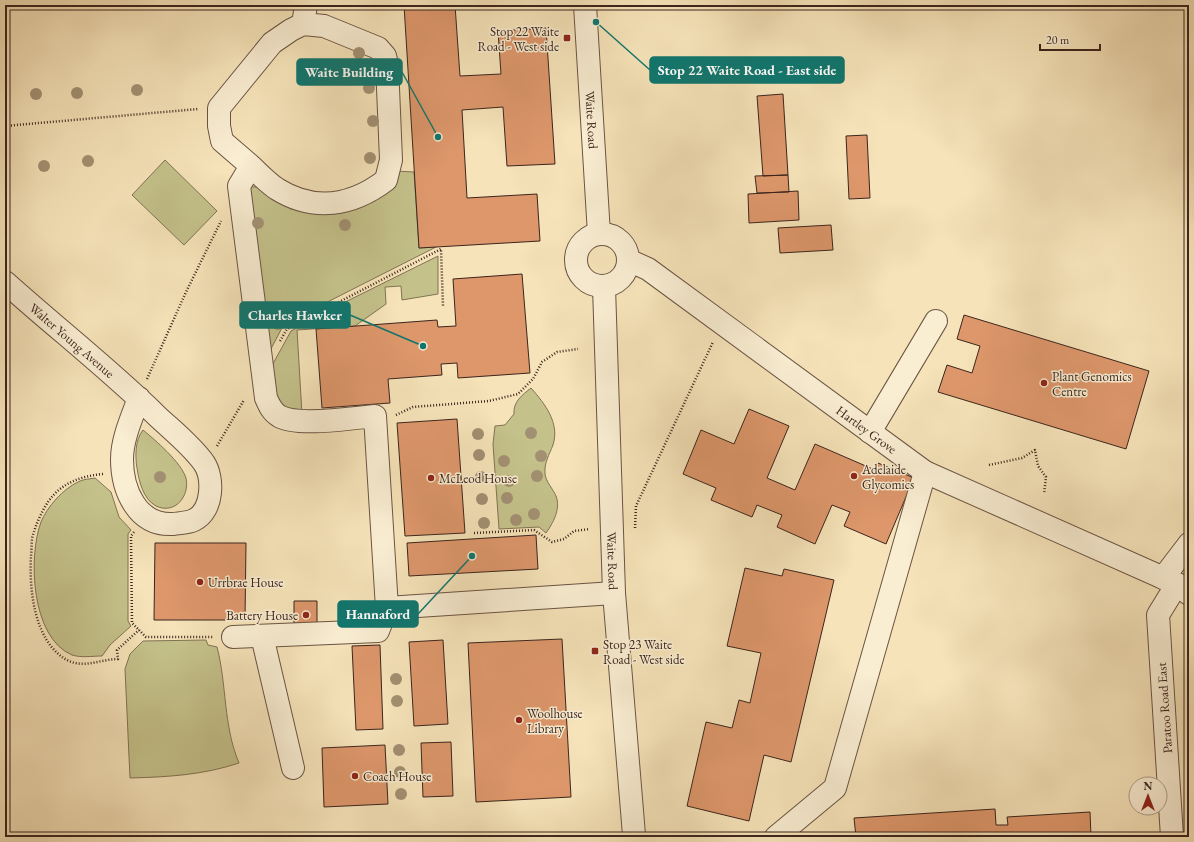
<svg xmlns="http://www.w3.org/2000/svg" width="1194" height="842" font-family="'EB Garamond',serif">
	<style>
		.green { fill: #c4c18a; stroke: #807354 }
		.building { fill: #dd976b; stroke: #3b251d }
		.lines { fill: none; stroke-linecap: round; stroke-linejoin: round }
		.minor-casing { stroke: #6a5444; stroke-width: 24 }
		.path { stroke: #3b251d; stroke-width: 2.5; stroke-dasharray: 1 2; stroke-linecap: butt }
		.minor { stroke: #f9edd2; stroke-width: 22 }
		.tree { fill: #a29072 }
		.poi-dot { fill: #8f2418; stroke: #f9edd2; stroke-width: 1.5 }
		.labels { text-anchor: middle; stroke-width: 3; stroke-linejoin: round; paint-order: stroke }
		.poi-label { font-size: 13px; fill: #3b251d; stroke: #f9edd2; text-anchor: start }
		.street-label { font-size: 13px; fill: #3b251d; stroke: #f9edd2 }
		.leader { fill: none; stroke: #0f766e; stroke-width: 1.5 }
		.callout-dot { fill: #0f766e; stroke: #f9edd2; stroke-width: 1.5 }
		.callout { fill: #0f766e; stroke: #0f766e; stroke-width: 1.5 }
		.callout-label { font-size: 14px; text-anchor: middle; font-weight: bold; fill: #fff }
	</style>
	<rect width="100%" height="100%" fill="#f6e3b9"/>
	<filter id="stains"><feTurbulence type="fractalNoise" baseFrequency=".005" numOctaves="4"/><feColorMatrix values="0 0 0 0 .2 0 0 0 0 .09 0 0 0 0 .02 0 0 0 .5 -.17"/></filter>
	<radialGradient id="worn" r=".72"><stop offset=".6" stop-color="#630" stop-opacity="0"/><stop offset="1" stop-color="#630" stop-opacity=".3"/></radialGradient>
	<path class="green" d="M 165,160 L 217,211 L 184,245 L 132,195 Z
		M 396,171 L 414,172 L 419,248 L 436,247 L 284,324 L 263,364 L 248,187 L 258,187 L 291,209 L 318,213 Z
		M 438,256 L 438,294 L 402,300 L 401,286 L 385,287 L 386,304 L 355,326 L 297,330 L 302,414 L 280,410 L 264,380 L 291,331 L 321,314 Z
		M 531,388 C 545,404 560,423 553,445 C 549,455 544,463 545,474 C 546,482 553,489 556,496 C 561,509 553,523 546,533 L 539,527 L 499,529 L 493,444 L 495,426 L 505,425 L 514,414 C 513,402 522,395 531,388 Z
		M 143,430 C 155,440 181,462 186,478 C 190,496 175,515 156,506 C 143,499 139,481 137,468 C 135,456 135,440 143,430 Z
		M 95,478 L 111,492 L 119,517 L 131,530 L 128,534 L 128,621 L 131,626 L 110,645 L 102,656 C 93,656 81,658 72,655 C 31,638 28,557 41,522 C 47,507 63,489 78,482 C 83,479 90,479 95,478 Z
		M 206,640 L 208,645 L 217,647 C 227,685 223,725 239,763 C 203,775 168,777 130,778 L 125,669 L 130,654 L 143,641 Z"/>
	<path class="building" d="M 404,5 L 455,5 L 460,76 L 501,74 L 498,31 L 546,28 L 555,164 L 507,166 L 503,107 L 462,110 L 467,198 L 537,194 L 540,241 L 419,248 Z
		M 783,94 L 788,175 L 763,176 L 757,96 Z
		M 867,135 L 870,198 L 849,199 L 846,136 Z
		M 788,175 L 789,192 L 757,193 L 755,176 Z
		M 798,191 L 799,220 L 749,223 L 748,194 Z
		M 831,225 L 833,250 L 780,253 L 778,228 Z
		M 522,274 L 530,373 L 458,378 L 457,363 L 441,364 L 442,375 L 388,379 L 390,403 L 322,408 L 316,329 L 437,320 L 438,327 L 456,326 L 453,279 Z
		M 964,315 L 1149,371 L 1126,449 L 938,392 L 947,365 L 972,373 L 980,346 L 957,339 Z
		M 749,409 L 789,426 L 767,478 L 795,490 L 815,444 L 875,470 L 878,463 L 914,478 L 886,544 L 844,526 L 850,512 L 832,505 L 815,544 L 777,527 L 782,515 L 757,505 L 752,517 L 711,500 L 716,488 L 683,474 L 701,430 L 734,444 Z
		M 457,419 L 465,533 L 405,536 L 397,423 Z
		M 536,535 L 538,569 L 409,576 L 407,543 Z
		M 155,543 L 246,543 L 245,620 L 154,620 Z
		M 745,568 L 782,576 L 784,569 L 834,580 L 791,762 L 764,755 L 749,821 L 687,806 L 706,722 L 732,728 L 739,700 L 750,703 L 761,653 L 727,646 Z
		M 294,601 L 317,601 L 317,629 L 294,629 Z
		M 562,639 L 571,797 L 476,802 L 468,643 Z
		M 443,640 L 448,724 L 414,726 L 409,642 Z
		M 380,645 L 383,729 L 356,730 L 352,646 Z
		M 451,742 L 453,796 L 423,797 L 421,743 Z
		M 385,745 L 388,804 L 324,807 L 322,748 Z
		M 995,809 L 996,825 L 1008,825 L 1007,817 L 1090,812 L 1091,837 L 856,837 L 854,818 Z"/>
	<g class="lines">
		<defs>
			<g id="minor">
				<path id="s1" d="M 585,5 L 599,234"/>
				<path d="M 303,24 L 306,5"/>
				<circle cx="602" cy="260" r="26"/>
				<path id="s2" d="M 628,260 L 648,269 L 925,472 L 1177,584 L 1189,594"/>
				<path id="s3" d="M 5,282 C 55,327 109,369 157,416 C 173,431 191,445 204,463 C 214,478 213,511 194,520 C 188,523 180,523 173,524 C 137,526 122,490 122,459 C 122,439 132,417 139,398"/>
				<path id="s4" d="M 604,287 L 614,593 L 634,835"/>
				<path d="M 870,432 L 936,321"/>
				<path d="M 1163,578 L 1189,544"/>
				<path d="M 387,608 L 614,593"/>
				<path d="M 262,636 L 293,768"/>
				<path d="M 233,637 L 378,631 L 387,608 L 375,416 C 353,418 297,427 279,416 C 272,412 269,405 266,398 L 239,186 L 251,166 L 222,141 L 219,126 L 219,108 L 272,43 L 291,30 L 303,24 L 324,26 L 378,48 L 385,56 L 387,64 L 391,160 L 386,180 C 352,206 314,212 277,189 C 268,183 259,174 251,166"/>
				<path d="M 776,837 L 835,788 L 925,472"/>
				<path d="M 1172,837 L 1158,615 L 1177,584"/>
			</g>
		</defs>
		<use href="#minor" class="minor-casing"/>
		<path class="path" d="M 5,126 L 198,109
			M 280,341 L 287,329 L 441,249 L 443,306
			M 147,379 L 186,292 L 221,221
			M 396,415 L 413,407 L 489,401 L 518,394 L 533,379 L 542,362 L 557,352 L 578,349
			M 217,446 L 244,400
			M 989,465 L 1022,458 L 1035,450 L 1038,466 L 1046,477 L 1044,494
			M 103,474 C 81,476 61,483 48,502 C 42,511 36,524 33,535 C 31,541 32,549 31,556 C 29,589 34,642 67,660 C 84,669 101,659 118,659 L 117,650 L 139,630
			M 635,528 L 636,506 L 713,342
			M 134,532 L 131,536 L 132,623 L 146,637 L 213,637
			M 474,533 L 534,530 L 552,542 L 564,539 L 574,531 L 590,529"/>
		<use href="#minor" class="minor"/>
	</g>
	<g class="tree">
		<circle cx="359" cy="53" r="6"/>
		<circle cx="369" cy="88" r="6"/>
		<circle cx="137" cy="90" r="6"/>
		<circle cx="77" cy="93" r="6"/>
		<circle cx="36" cy="94" r="6"/>
		<circle cx="373" cy="121" r="6"/>
		<circle cx="370" cy="158" r="6"/>
		<circle cx="88" cy="161" r="6"/>
		<circle cx="44" cy="166" r="6"/>
		<circle cx="258" cy="223" r="6"/>
		<circle cx="345" cy="225" r="6"/>
		<circle cx="278" cy="324" r="6"/>
		<circle cx="531" cy="433" r="6"/>
		<circle cx="478" cy="434" r="6"/>
		<circle cx="479" cy="455" r="6"/>
		<circle cx="541" cy="456" r="6"/>
		<circle cx="504" cy="461" r="6"/>
		<circle cx="537" cy="476" r="6"/>
		<circle cx="160" cy="477" r="6"/>
		<circle cx="481" cy="477" r="6"/>
		<circle cx="509" cy="481" r="6"/>
		<circle cx="507" cy="498" r="6"/>
		<circle cx="482" cy="499" r="6"/>
		<circle cx="534" cy="514" r="6"/>
		<circle cx="516" cy="520" r="6"/>
		<circle cx="484" cy="523" r="6"/>
		<circle cx="396" cy="679" r="6"/>
		<circle cx="397" cy="701" r="6"/>
		<circle cx="399" cy="750" r="6"/>
		<circle cx="400" cy="772" r="6"/>
		<circle cx="401" cy="794" r="6"/>
	</g>
	<g class="poi-dot">
		<rect x="563" y="34" width="8" height="8" rx="2"/>
		<circle cx="1044" cy="383" r="4"/>
		<circle cx="854" cy="476" r="4"/>
		<circle cx="431" cy="478" r="4"/>
		<circle cx="200" cy="582" r="4"/>
		<circle cx="306" cy="615" r="4"/>
		<rect x="591" y="647" width="8" height="8" rx="2"/>
		<circle cx="519" cy="720" r="4"/>
		<circle cx="355" cy="776" r="4"/>
	</g>
	<g class="labels">
		<g class="poi-label">
			<text x="559" y="36" text-anchor="end">Stop 22 Waite<tspan x="559" dy="15">Road - West side</tspan></text>
			<text x="1052" y="381">Plant Genomics<tspan x="1052" dy="15">Centre</tspan></text>
			<text x="862" y="474">Adelaide<tspan x="862" dy="15">Glycomics</tspan></text>
			<text x="439" y="483">McLeod House</text>
			<text x="208" y="587">Urrbrae House</text>
			<text x="298" y="620" text-anchor="end">Battery House</text>
			<text x="603" y="649">Stop 23 Waite<tspan x="603" dy="15">Road - West side</tspan></text>
			<text x="527" y="718">Woolhouse<tspan x="527" dy="15">Library</tspan></text>
			<text x="363" y="781">Coach House</text>
		</g>
		<g class="street-label">
			<text dy="5" stroke="none"><textPath href="#s1" startOffset="115">Waite Road</textPath></text>
			<text dy="5" stroke="none"><textPath href="#s3" startOffset="89">Walter Young Avenue</textPath></text>
			<text dy="5" stroke="none"><textPath href="#s2" startOffset="293">Hartley Grove</textPath></text>
			<text dy="5" stroke="none"><textPath href="#s4" startOffset="274">Waite Road</textPath></text>
			<text transform="translate(1164 708) rotate(-94)" y="5">Paratoo Road East</text>
		</g>
	</g>
	<path class="leader" d="M596 22L650 70M438 137L402 72M423 346L350 315M472 556L418 614"/>
	<g class="callout-dot">
		<circle cx="596" cy="22" r="4"/>
		<circle cx="438" cy="137" r="4"/>
		<circle cx="423" cy="346" r="4"/>
		<circle cx="472" cy="556" r="4"/>
	</g>
	<g class="callout">
		<rect x="650" y="57" width="194" height="26" rx="4"/>
		<rect x="297" y="59" width="105" height="26" rx="4"/>
		<rect x="240" y="302" width="110" height="26" rx="4"/>
		<rect x="338" y="601" width="80" height="26" rx="4"/>
	</g>
	<g class="callout-label">
		<text x="747" y="75">Stop 22 Waite Road - East side</text>
		<text x="349" y="77">Waite Building</text>
		<text x="295" y="320">Charles Hawker</text>
		<text x="378" y="619">Hannaford</text>
	</g>
	<rect width="1194" height="842" fill="none" stroke="#f6e3b9" stroke-width="20"/>
	<rect x="6" y="6" width="1182" height="830" fill="none" stroke="#3b251d" stroke-width="2"/>
	<rect x="10" y="10" width="1174" height="822" fill="none" stroke="#3b251d"/>
	<g transform="translate(1148 796)"><circle r="19" fill="#f9edd2" stroke="#ad9d8a"/>
	<path d="M0-3L7 15L0 10L-7 15Z" fill="#8f2418"/>
	<text y="-6" font-size="11" font-weight="bold" text-anchor="middle" fill="#3b251d">N</text>
	</g>
	<path d="M1040 44v6h60v-6" fill="none" stroke="#3b251d" stroke-width="2"/>
	<text x="1046" y="44" font-size="12" fill="#3b251d" stroke="#f9edd2" stroke-width="3" paint-order="stroke">20 m</text>
	<rect width="100%" height="100%" filter="url(#stains)"/>
	<rect width="100%" height="100%" fill="url(#worn)"/>
</svg>
